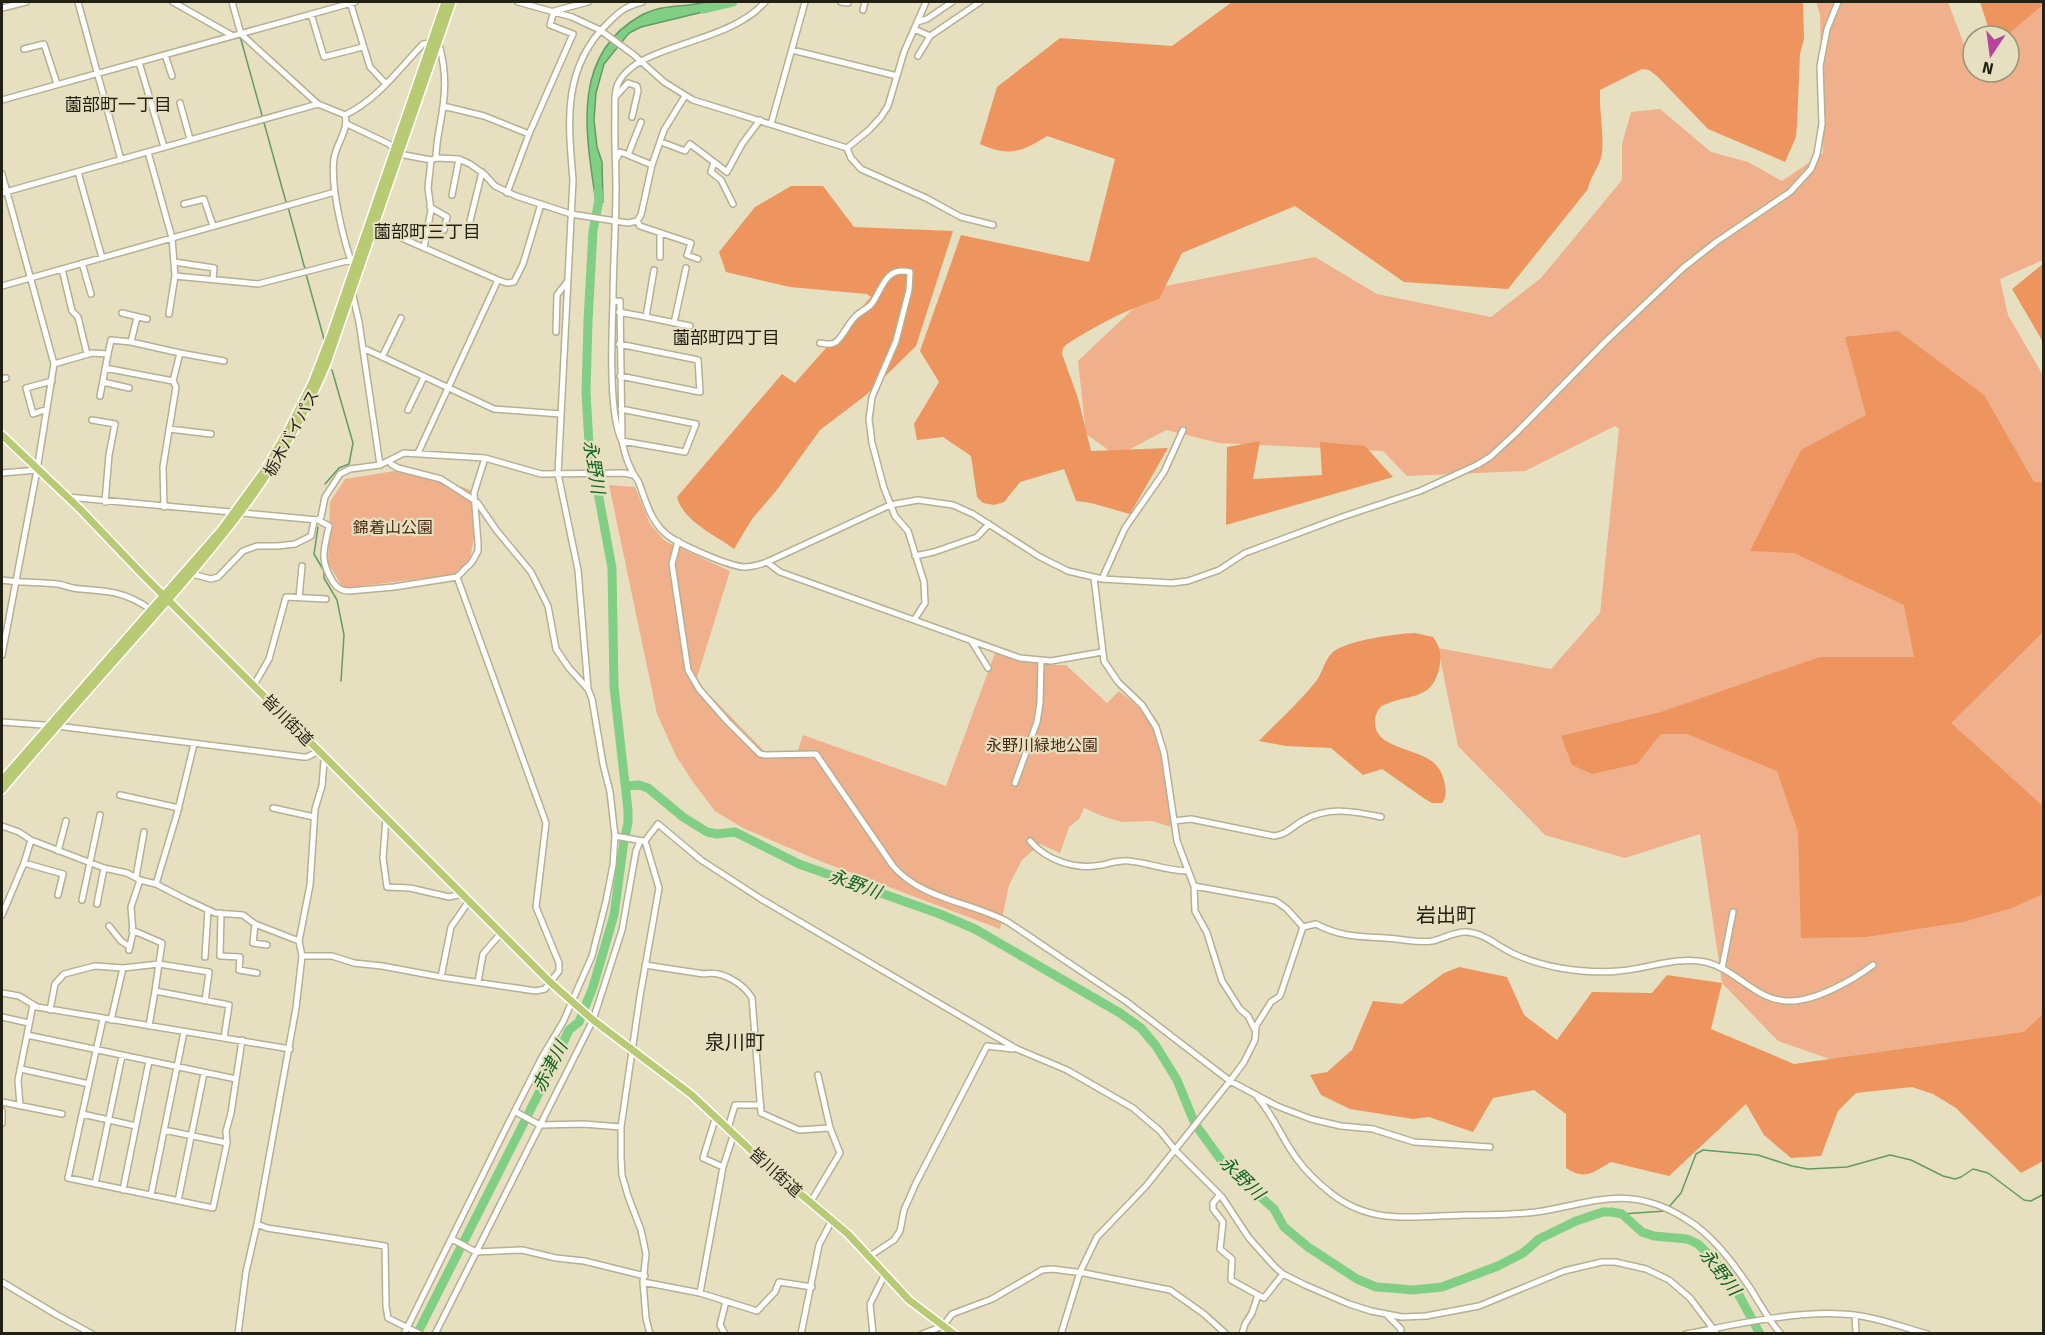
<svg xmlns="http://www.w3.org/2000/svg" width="2045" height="1335" font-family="Signika,'Noto Sans JP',sans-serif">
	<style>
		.green { fill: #f0b08c }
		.forest { fill: #ed945f }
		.water { fill: #81cf85; stroke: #649a63; stroke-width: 1.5 }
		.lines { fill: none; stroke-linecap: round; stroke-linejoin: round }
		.stream { stroke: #649a63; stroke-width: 1.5 }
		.river { stroke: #81cf85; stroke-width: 9 }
		.minor-casing { stroke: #b6b092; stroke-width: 8 }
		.major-casing { stroke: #fff; stroke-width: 10 }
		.minor { stroke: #fff; stroke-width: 5 }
		.major { stroke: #b8ca74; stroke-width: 7 }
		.labels { text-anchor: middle; stroke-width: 4.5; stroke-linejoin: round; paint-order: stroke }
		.street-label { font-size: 16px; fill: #221f13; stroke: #e6e0c0 }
		.park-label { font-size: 16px; fill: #4c2813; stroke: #e6e0c0 }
		.neighbourhood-label { font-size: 18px; fill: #221f13; stroke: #e6e0c0 }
		.water-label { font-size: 18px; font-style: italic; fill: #10631f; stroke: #e6e0c0 }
		.quarter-label { font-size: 20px; fill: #221f13; stroke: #e6e0c0 }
	</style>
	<rect width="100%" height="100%" fill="#e6e0c0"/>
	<path class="green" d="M 1816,2 L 1948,2 L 1966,50 L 1973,46 L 1973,72 L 2009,72 L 2009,36 L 1988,36 L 2043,2 L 2043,260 L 2000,279 L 2008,315 L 2044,377 L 2044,1029 L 2038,1038 L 1838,1062 L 1778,1041 L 1722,983 L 1700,834 L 1625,858 L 1545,835 L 1458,746 L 1438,648 L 1551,669 L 1600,613 L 1619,429 L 1615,426 L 1525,471 L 1407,476 L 1383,451 L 1219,443 L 1166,430 L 1117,456 L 1086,434 L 1078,361 L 1155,288 L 1315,257 L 1377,294 L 1491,317 L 1541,278 L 1622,180 L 1622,144 L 1631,112 L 1660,109 L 1711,152 L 1748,162 L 1782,181 L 1823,153 L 1820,14 Z
		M 413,468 L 470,490 L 475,531 L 470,560 L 454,575 L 343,588 L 328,563 L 330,502 L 345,479 Z
		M 609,485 L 635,487 L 650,524 L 665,541 L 730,571 L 696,681 L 766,753 L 797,753 L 803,735 L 946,786 L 995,653 C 1019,660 1040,666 1066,665 L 1107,703 L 1119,691 C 1126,697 1135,703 1141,710 C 1164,735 1166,794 1171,827 L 1152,821 L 1122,822 L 1102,816 L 1084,808 L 1079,819 L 1069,827 L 1060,853 L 1040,844 L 1022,860 L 1009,885 L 1000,929 L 820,861 L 743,828 L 715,811 L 693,782 L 676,756 L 657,714 Z"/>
	<path class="forest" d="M 1232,2 L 1803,2 L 1804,39 L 1800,54 L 1797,124 L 1796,137 L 1785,162 L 1708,129 L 1657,76 L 1649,70 L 1642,69 L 1600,90 C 1599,111 1604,133 1602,153 C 1600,167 1590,176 1588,189 L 1508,289 L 1404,282 L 1295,206 L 1182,253 L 1159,299 C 1125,310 1097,325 1067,344 L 1063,348 L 1062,354 L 1078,398 L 1091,451 L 1168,448 L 1130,514 L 1091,503 L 1076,501 L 1064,469 L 1020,482 L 1004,502 L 994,505 L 983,503 L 977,497 L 971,456 L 943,437 L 917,440 L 914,424 L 939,382 L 920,351 L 961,235 L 1089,262 L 1115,159 L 1047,136 C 1022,152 1008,157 980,144 L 997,87 L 1060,38 L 1172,46 Z
		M 1980,2 L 2043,2 L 2044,4 L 2006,36 L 1991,36 Z
		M 791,186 L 823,186 L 854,227 L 953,231 L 916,346 L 866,395 L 820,430 L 776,491 L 752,519 L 734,549 C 715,535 683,521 677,497 L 782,374 L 795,383 L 871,297 L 867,294 L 790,287 L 726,272 L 719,252 L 755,207 Z
		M 2043,264 L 2043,342 L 2012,289 Z
		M 1898,331 L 1984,395 L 2034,482 L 2043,482 L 2043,632 L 1951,723 L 2043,806 L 2043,894 L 2012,908 L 1963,922 L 1866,937 L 1801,938 L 1798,832 L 1777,771 L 1687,734 L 1661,734 L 1637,764 L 1592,774 L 1572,765 L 1561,736 L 1661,712 L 1820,657 L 1914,657 L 1904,605 L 1794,553 L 1750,551 L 1801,450 L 1866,415 L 1845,337 Z
		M 1260,441 L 1253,479 L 1322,475 L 1320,442 L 1365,446 L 1393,477 L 1226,525 L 1227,447 Z
		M 1415,633 L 1433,637 C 1440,646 1441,653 1440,664 C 1433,703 1410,692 1382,706 C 1377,710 1375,716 1375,722 C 1374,748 1417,748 1433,762 C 1440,768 1444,777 1445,786 C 1446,793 1446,798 1442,803 L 1432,803 L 1425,799 L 1382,769 L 1363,775 L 1331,748 L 1286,746 L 1259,741 C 1278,721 1300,702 1317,680 C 1323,671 1325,659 1333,652 C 1348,640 1395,634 1415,633 Z
		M 1459,967 L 1507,977 L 1524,1015 L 1557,1040 L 1592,992 L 1652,993 L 1667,975 L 1722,983 L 1711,1029 L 1794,1064 L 2024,1032 L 2043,1014 L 2043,1161 L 2021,1173 L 1956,1108 L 1933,1094 L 1912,1087 L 1856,1093 L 1838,1111 L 1821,1156 L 1791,1158 L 1764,1135 L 1746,1104 L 1669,1176 L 1611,1162 C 1593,1172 1586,1181 1566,1168 L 1566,1114 L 1534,1090 L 1493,1098 L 1473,1132 L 1429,1117 L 1413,1119 L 1350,1109 L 1321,1095 L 1310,1075 L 1327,1072 L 1352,1050 L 1373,1001 L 1402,1004 L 1444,973 Z"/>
	<path class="water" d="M 706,2 L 724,2 L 707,11 L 641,27 L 629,33 L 604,64 L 596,93 L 594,120 L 597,147 L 602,162 L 603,202 L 596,202 C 586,135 570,56 640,16 C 663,3 683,8 706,2 Z"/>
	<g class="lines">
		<path class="stream" d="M 240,36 L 286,202
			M 288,207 L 305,269
			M 306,274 L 324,339
			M 325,484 L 339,468 L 349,464 L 353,443 L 332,370
			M 318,527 L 314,554 L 324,571 L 324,578 L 337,600 L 344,635 L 341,681
			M 1668,1208 L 1681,1193 L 1696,1154 L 1703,1150 L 1758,1155 L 1792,1166 L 1808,1169 L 1847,1167 L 1890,1155 L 1911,1160 L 1943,1176 L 1955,1179 L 1961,1177 L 1973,1169 L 1988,1173 L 2024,1200 L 2031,1201 L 2044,1194
			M 1622,1214 L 1665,1211"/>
		<path class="river" d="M 703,9 L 733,2
			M 626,786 L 639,785 L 648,788 L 683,817 L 707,832 L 717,834 L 735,832 L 799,864 L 940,914 L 975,929 L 1120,1013 L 1141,1028 L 1156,1046 L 1177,1080 L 1195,1124 L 1224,1164 L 1274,1209 L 1284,1227 L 1308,1247 L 1357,1279 L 1376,1287 L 1391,1288 L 1413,1290 L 1442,1287 L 1498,1266 L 1523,1253 L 1539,1239 L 1576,1221 L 1603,1212 L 1612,1212 L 1622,1214 L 1642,1232 L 1654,1236 L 1687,1239 L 1698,1244 L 1713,1259 L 1734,1286 L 1760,1334
			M 417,1334 L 547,1077 L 569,1030 L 579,1022 L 593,987 L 614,915 L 624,841 L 628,823 L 628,810 L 614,687 L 612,568 L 589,444 L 586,392 L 588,321 L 593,231 L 599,200 L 598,191"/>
		<defs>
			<path id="minor" d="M 78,2 L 121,160
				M 173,2 L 233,36
				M 232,2 L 241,34 L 318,104 L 345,115 C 349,131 336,143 334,159 C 330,187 344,243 354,269
				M 350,2 L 370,67 L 386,84
				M 518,2 L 572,17 L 600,30 L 634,55 L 664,82 L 693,100 L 847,148
				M 765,2 C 741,30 693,39 659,53 C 643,59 623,70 617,86 C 614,95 615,105 615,114 C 614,138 616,163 616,187 C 616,225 613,264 613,302 L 620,301 L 622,441 C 624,451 627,462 632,471 C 634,476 637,478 639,483 C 645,499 650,519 664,532 C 674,543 729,566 744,567 C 752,567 759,565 767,562 L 890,505 L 918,500 L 953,505 L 973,514 L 1040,557 L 1068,571 L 1102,579 L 1172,583 L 1188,581 L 1219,570 L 1245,553 L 1342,517 L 1420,491 L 1477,465 L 1490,457 L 1517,432 L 1605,342 L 1683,268 L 1716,242 L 1790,192 L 1811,169 L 1817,154 L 1822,124 L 1820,66 L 1827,29 L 1838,2
				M 841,2 L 848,3
				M 2,8 L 26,2
				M 863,10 L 865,2
				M 311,14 L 324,57 L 363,47
				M 917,22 L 927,19 L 952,2
				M 914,29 L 930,36
				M 24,49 L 44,44 L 57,84
				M 792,50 L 897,76
				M 165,55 L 172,76
				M 918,56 L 930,36 L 980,2
				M 139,62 L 164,147
				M 615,97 L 628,83 L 637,86 L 638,91 L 632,117
				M 2,100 L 355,2
				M 180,103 L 190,139
				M 443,106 L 484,116 L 529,134
				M 345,115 C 377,100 399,69 423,44 L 431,43
				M 347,124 L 389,144 L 399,154 L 431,160 L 436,158 L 459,159 L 470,164 L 484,174 L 495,186 L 516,196 L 571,214 L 628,223 L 637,221 L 641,215 L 652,165 L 664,130 L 685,96
				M 771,124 L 805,2
				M 661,142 L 685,151 L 690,144 L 714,162
				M 847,148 L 869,130 L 881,117 L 888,106 L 904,52 L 926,2
				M 847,148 L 851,158 L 861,169 L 926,198 L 961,217 L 993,225
				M 148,152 L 172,238 L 175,276 L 258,284 L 351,260
				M 628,155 L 641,122
				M 436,158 C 436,140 441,124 443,106 C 446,86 445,67 440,48 L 436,45
				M 616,160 L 620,152 L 623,153 L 652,165
				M 78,172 L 102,258
				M 2,174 L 54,364 L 37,470 L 2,655
				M 2,193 L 318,104
				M 507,193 L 529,134 L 573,34 L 550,25 L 554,11 L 588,2
				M 452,195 L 459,159
				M 184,204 L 204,199 L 213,226
				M 733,204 L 721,180 L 711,172 L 714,162 L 727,172 L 742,144 L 760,120
				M 430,207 L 447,217 L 444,230
				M 470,221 L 482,172
				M 637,221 L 640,226 L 691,243 L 687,255 L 698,259
				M 374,226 L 498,280 L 507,283 L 514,282 L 523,264 L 541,204
				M 424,248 L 431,210 L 428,188 L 431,160
				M 660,257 L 660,233
				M 174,262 L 214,268 L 213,279
				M 82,263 L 91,294
				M 62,269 L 72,311 L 78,317 L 87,354
				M 2,286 L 335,192
				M 352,292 L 359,322 L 380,465
				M 613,302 C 612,334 608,414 622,441 L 685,452 L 696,424 L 621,409
				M 619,312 L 646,317 L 654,270
				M 122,313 L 147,319
				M 169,314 L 175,276
				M 646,317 L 690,326
				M 674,323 L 686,268
				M 556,332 L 557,295 L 567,282
				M 131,342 L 137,317
				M 820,343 C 827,344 833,346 838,340 C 844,334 848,324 855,317 C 860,311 869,309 873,302 C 883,286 887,266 910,272 L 909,290 L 896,341 L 872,397 L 869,419 L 872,443 L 884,488 L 895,516 L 908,531 L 924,582 L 925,603 L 914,620
				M 619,344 L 698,360 L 700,392 L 620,376
				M 363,348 L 494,409 L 561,414
				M 180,353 L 224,361
				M 382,357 L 401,318
				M 54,364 L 92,353 L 108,354 L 111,340 L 131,342 L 180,353 L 173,381 L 176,387 L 163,467 L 164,507
				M 105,368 L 173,381
				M 2,379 L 6,378
				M 103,382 L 129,388
				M 100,396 L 108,354
				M 47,409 L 33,414 L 26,388 L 52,381
				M 408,410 L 424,377
				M 92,420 L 115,424 L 109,455 L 105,502
				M 169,429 L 211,434
				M 418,453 L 498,280
				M 390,460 L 391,464 L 398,468 L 441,479 L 477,502 L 497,531 L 531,572 L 548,606 L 556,649 L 569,668 L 588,689
				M 2,473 L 37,470
				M 67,497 L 318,520 L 329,526 C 324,550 319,559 333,582 C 337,588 341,591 349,591 L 394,587 L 457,577 L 472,562 L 478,551 L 478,543 L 474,493 L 485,458
				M 318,520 L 321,517 L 325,497 L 340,474 L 350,469 L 380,465 L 404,453 L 485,458 L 541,474 L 624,473 L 633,475
				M 678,541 L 672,564 L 688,670 L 699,689 L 727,721 L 760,754 L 765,755 L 816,754 L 893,866 C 921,899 971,902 1008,922 L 1127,1002 L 1230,1081 L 1277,1106 L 1311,1119 L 1341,1126 L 1373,1129 L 1414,1142 L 1490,1147
				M 915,556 L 934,552 L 977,537 L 989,524
				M 767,562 L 780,572 L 1020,658 L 1051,661 L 1102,652
				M 192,574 L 211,579 L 218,577 L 243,551 L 257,546 L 278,546 L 295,544 L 311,536 L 314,521
				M 1094,578 L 1104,661 L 1118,682 L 1142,705 L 1156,727 L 1164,753 L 1177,841 L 1194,886 L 1195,911 L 1207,933 L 1222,981 L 1240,1009 L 1248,1016 L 1255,1030
				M 1102,579 L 1125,528 L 1164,472 L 1183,430
				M 2,580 C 20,583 39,582 57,584 C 65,585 72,589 80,589 C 109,591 125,592 150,609
				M 299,598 L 302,566
				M 972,642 L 988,668
				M 254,685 L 269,659 L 286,597 L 326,599
				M 2,722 L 57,726 L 303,757 L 307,757 L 319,751
				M 1015,783 L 1037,722 L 1040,703 L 1041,661
				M 120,795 L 179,808
				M 273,808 L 314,817
				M 386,818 L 383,858 L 387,887 L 410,888 L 449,897 L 462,894
				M 1174,821 L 1191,819 L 1274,836 C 1286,835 1292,827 1302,821 C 1328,806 1353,811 1381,817
				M 2,826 L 19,832 L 31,840 L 104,868 L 127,873 L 140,880 L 156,884 L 187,900 L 215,913 L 243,915 L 255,924 L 299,941
				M 615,836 L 643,841
				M 1030,841 C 1047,861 1076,870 1102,865 C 1111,863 1119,860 1129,861 C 1149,863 1168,871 1188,871
				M 58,851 L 66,821
				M 24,863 L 63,874 L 58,895
				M 136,877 L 144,832
				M 156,884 L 177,814 L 194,744
				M 1194,886 L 1276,901 L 1287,909 L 1303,927
				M 82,900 L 100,815
				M 97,904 L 104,868
				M 221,913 L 220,956 L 240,957 L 239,970 L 257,973
				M 2,915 L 24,863 L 31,840
				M 255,924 L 253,943 L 267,945
				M 109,926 L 121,941 L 130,947
				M 1303,927 L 1316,924 C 1344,939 1366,936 1396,939 C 1408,940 1419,943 1432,941 C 1443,939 1455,931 1467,932 C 1484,933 1497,946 1512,953 C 1527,960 1543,965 1560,968 C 1578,971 1600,973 1619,971 C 1647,969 1677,956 1705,962 C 1737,969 1756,1002 1790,1001 C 1816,1001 1853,980 1873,965
				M 132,930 L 162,943 L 155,991
				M 129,950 L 133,933 L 131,907 L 140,880
				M 302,956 L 332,956 L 354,963 L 382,966 L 441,977 L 536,991 L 545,989 L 559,971 L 559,963 L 536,907 L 546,823 L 457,577
				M 205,957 L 208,910
				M 645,965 L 704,974 C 721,970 743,983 752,998 L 761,1113 L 799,1130 L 830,1128
				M 1722,968 L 1733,912
				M 441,977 L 451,927 L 469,901
				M 478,982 L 483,954 L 501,933
				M 2,993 L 19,996 L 37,1007 L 290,1049
				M 33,1005 L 27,1035 L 236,1079
				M 50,1010 L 55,984 L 64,974 L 95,966 L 123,968 L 159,964 L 209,972 L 205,1001
				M 2,1017 L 29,1023
				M 103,1019 L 68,1178 L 213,1208 L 227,1143 L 226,1131 L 231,1113 L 242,1040
				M 111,1020 L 123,968
				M 149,1026 L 155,991 L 229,1005 L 224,1038
				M 21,1069 L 89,1084
				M 1258,1098 C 1274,1116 1282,1139 1297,1159 C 1307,1173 1319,1184 1332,1194 C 1373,1226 1417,1216 1464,1215 C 1488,1215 1512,1215 1536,1212 C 1595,1203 1629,1183 1686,1219 C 1711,1234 1731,1260 1748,1285 C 1759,1301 1767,1319 1781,1334
				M 2,1102 L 62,1114
				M 20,1106 L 18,1080 L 27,1035
				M 2,1111 L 2,1123
				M 516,1112 L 540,1125 L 584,1124 L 621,1127
				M 82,1114 L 136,1126
				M 716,1116 L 703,1158 L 723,1167
				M 728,1128 L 735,1105 L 761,1105
				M 164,1130 L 227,1143
				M 95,1184 L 122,1056
				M 123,1190 L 149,1061
				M 151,1195 L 184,1032
				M 1220,1195 L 1213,1203 L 1213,1209 L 1223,1222 L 1220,1249 L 1232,1259 L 1231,1280 L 1258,1295
				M 178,1201 L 204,1073
				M 810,1203 L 840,1153 L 830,1128 L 818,1075
				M 257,1224 L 267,1228 L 385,1246 L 386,1306 L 388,1318 L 420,1334
				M 452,1239 L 476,1252 L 522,1250 L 556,1258 L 584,1261 L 645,1276
				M 870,1256 L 894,1240 L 900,1231 L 904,1210 L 916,1183 L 987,1046 L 1013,1049
				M 2,1282 L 57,1315 L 92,1334
				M 643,1282 L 700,1293 L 723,1167 L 734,1133
				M 700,1293 L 757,1311 L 775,1292 L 779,1282 L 812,1287
				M 1387,1315 L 1401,1329 L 1401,1334
				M 1855,1315 L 1856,1334
				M 238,1334 L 246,1272 L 257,1224 L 296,1008 L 302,956 L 299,941 L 310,885 L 315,809 L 322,786 L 324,761 L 327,759
				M 404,1334 L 506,1128 L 542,1057 L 563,1022 L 592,956 L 606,901 L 613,865 L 615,836 L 610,792 L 603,764 L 592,699 L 588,689 L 578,570 L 558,474 L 573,180 C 568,122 562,67 608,23 C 620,11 626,6 642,2
				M 435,1334 L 593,1020 L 622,930 L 636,851 L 640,841
				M 650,1334 L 646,1318 L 643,1282 L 646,1254 L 641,1230 L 628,1196 L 622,1175 L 621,1158 L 621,1127 L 640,996 L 659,888 L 645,841 L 658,824 L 701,860 L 761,899 L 1017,1049 L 1067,1070 L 1133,1108 L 1160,1131 L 1176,1151 L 1222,1197 L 1249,1238 L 1274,1266 L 1283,1274 L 1305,1285 L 1349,1304 L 1371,1311 L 1402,1317 L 1426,1316 L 1479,1306 L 1564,1271 L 1602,1262 L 1615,1262 L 1646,1269 L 1669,1280 L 1690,1298 L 1717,1334
				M 725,1334 L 720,1325 L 726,1301
				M 801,1334 L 819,1245 L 832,1220
				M 873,1334 L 870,1304 L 885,1274
				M 922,1334 L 943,1326 L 952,1314 L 992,1299 L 1042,1270 L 1052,1269 L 1084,1273 L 1170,1290 L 1204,1314 L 1226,1334
				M 1061,1334 L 1080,1272 L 1097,1237 L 1146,1186 L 1230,1081 L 1244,1062 L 1255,1040 L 1256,1026 L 1271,1002 L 1280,996 L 1303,927
				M 1242,1334 L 1245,1324 L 1252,1313 L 1258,1295 L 1264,1298 L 1283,1274
				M 1686,1334 C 1734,1325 1793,1311 1842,1314 C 1870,1315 1899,1326 1927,1334"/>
			<path id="major" d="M 2,435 L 80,509 L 143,575 L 550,982 L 593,1020 L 692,1095 L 772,1170 L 848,1234 L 909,1300 L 954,1334
				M 2,780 L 221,530 L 264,471 L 288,430 L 312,383 L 331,334 L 445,2
				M 2,790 C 47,737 94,684 140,632 C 216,546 283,470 327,363 L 452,2"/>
		</defs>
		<use href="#minor" class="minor-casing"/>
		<use href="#major" class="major-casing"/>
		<use href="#minor" class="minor"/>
		<use href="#major" class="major"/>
	</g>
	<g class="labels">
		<g class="street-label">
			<text transform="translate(291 433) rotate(-61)" y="6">栃木バイパス</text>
			<text transform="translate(288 720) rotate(45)" y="6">皆川街道</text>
			<text transform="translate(776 1172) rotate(42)" y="6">皆川街道</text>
		</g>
		<g class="park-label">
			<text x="393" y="533">錦着山公園</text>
			<text x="1042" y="751">永野川緑地公園</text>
		</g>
		<g class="neighbourhood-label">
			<text x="118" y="111">薗部町一丁目</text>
			<text x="427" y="238">薗部町三丁目</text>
			<text x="726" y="344">薗部町四丁目</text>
		</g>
		<g class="water-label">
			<text transform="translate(594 467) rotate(81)" y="6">永野川</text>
			<text transform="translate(855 884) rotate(20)" y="6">永野川</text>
			<text transform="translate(550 1067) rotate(-63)" y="6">赤津川</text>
			<text transform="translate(1242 1178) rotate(44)" y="6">永野川</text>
			<text transform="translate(1720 1272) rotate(52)" y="6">永野川</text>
		</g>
		<g class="quarter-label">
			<text x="1446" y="922">岩出町</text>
			<text x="735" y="1049">泉川町</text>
		</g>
	</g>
	<rect width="2045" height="1335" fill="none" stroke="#221f13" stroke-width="6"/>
	<g transform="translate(1991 54) rotate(193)"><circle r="28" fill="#e6e0c0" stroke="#98937b" stroke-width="1.5"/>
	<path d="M0-4.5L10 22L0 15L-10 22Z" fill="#b8439c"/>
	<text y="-9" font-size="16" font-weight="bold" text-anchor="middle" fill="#221f13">N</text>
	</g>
</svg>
